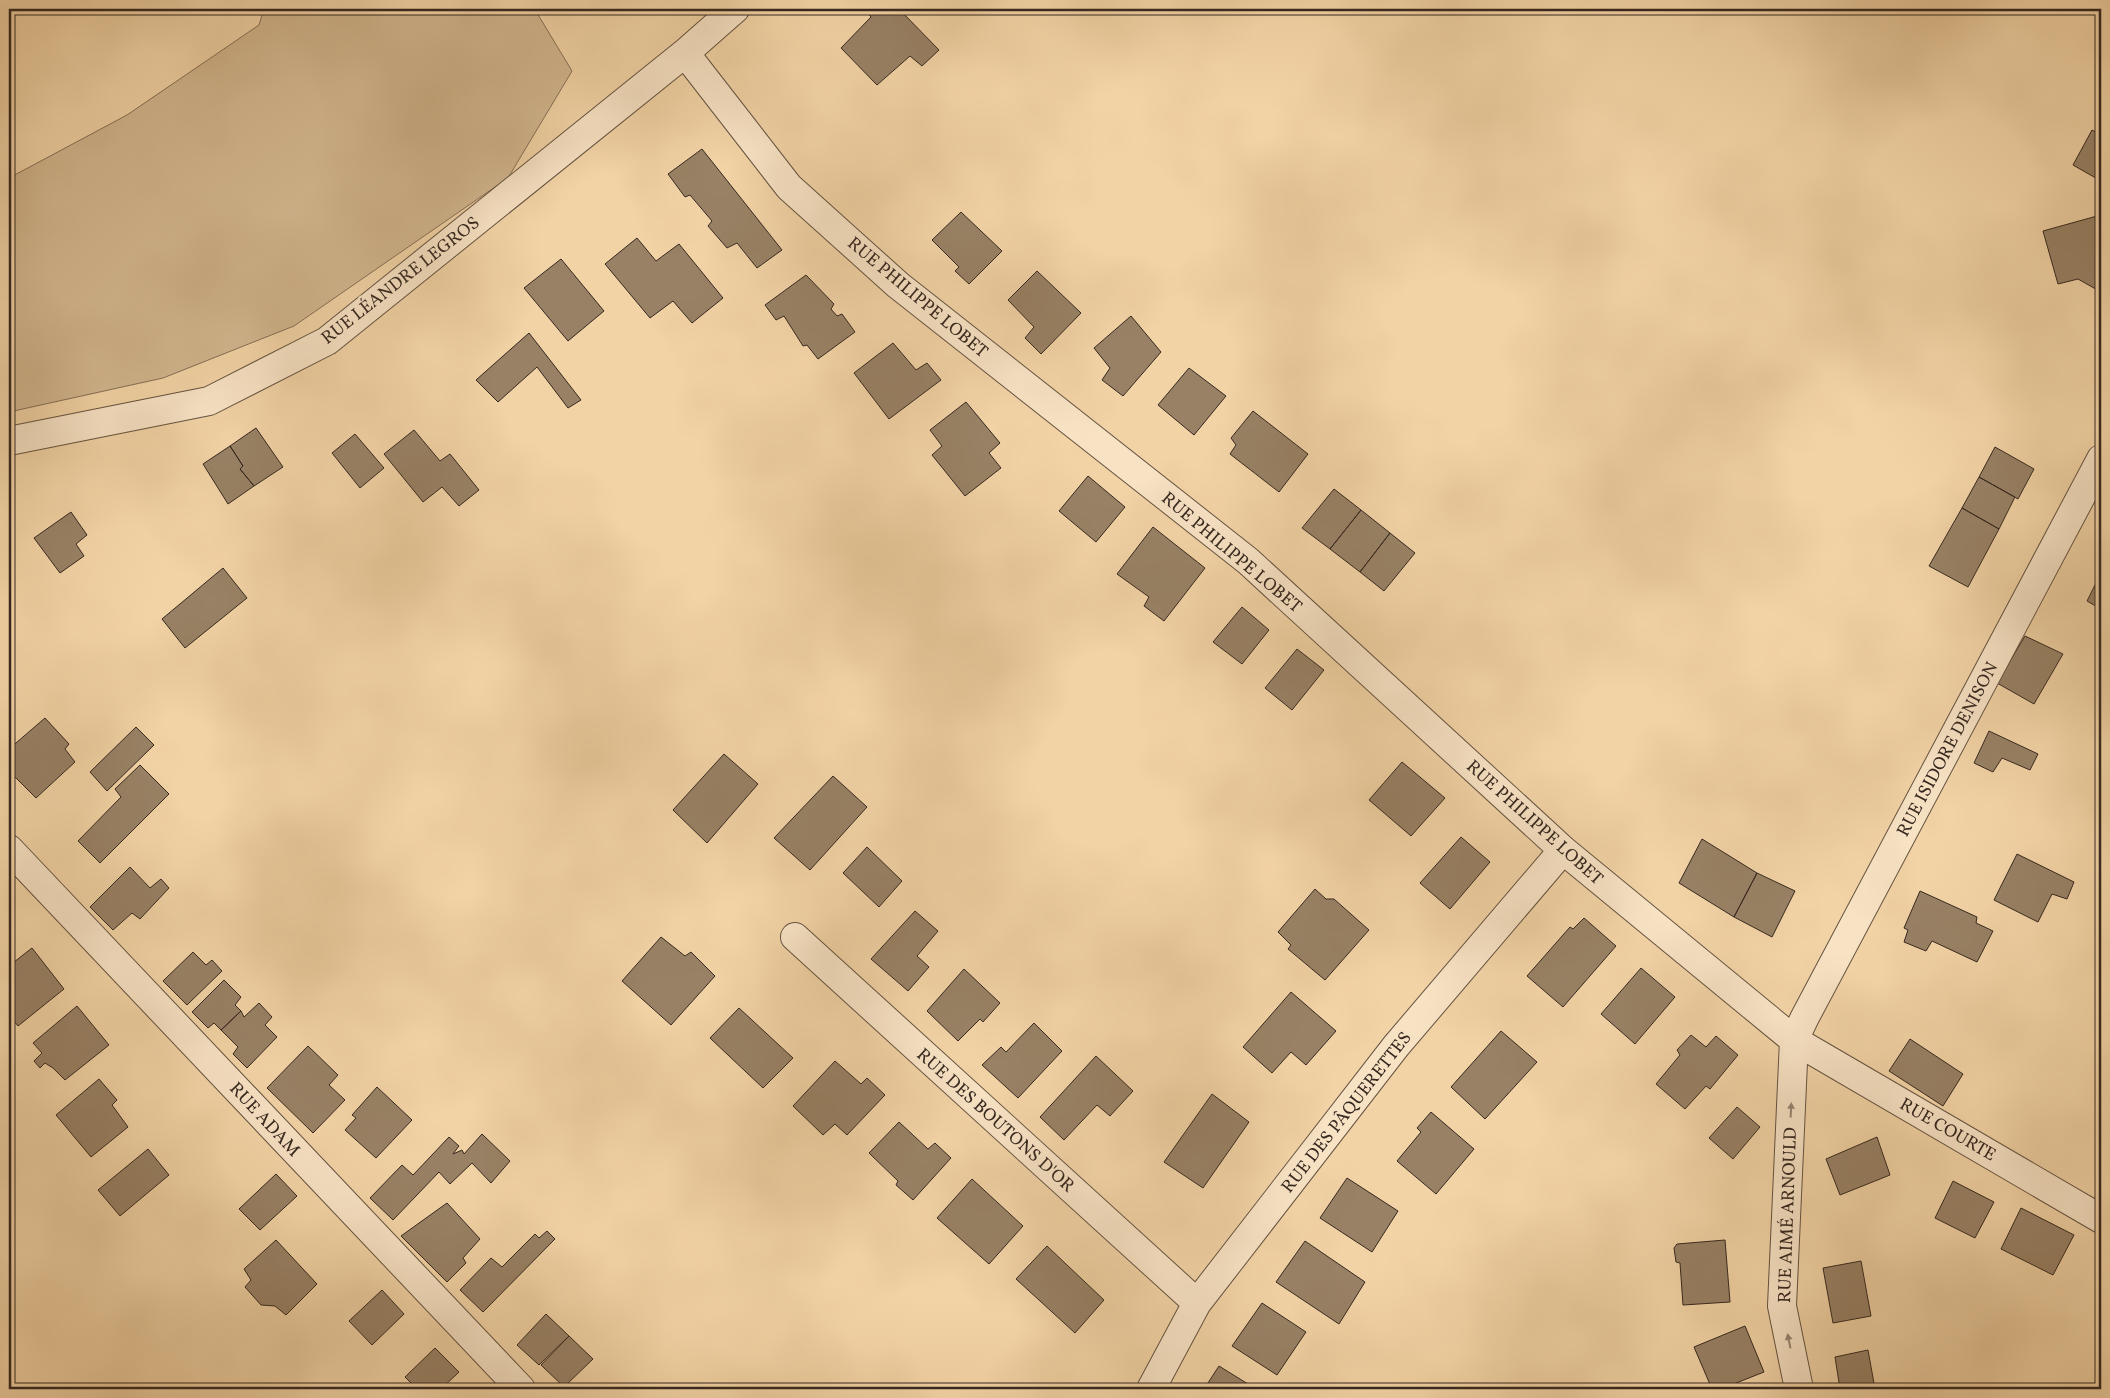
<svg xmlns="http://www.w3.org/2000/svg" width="2110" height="1398" font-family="Vollkorn,serif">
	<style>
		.green { fill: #d2b68e; stroke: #846f57 }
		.building { fill: #988165; stroke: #362820 }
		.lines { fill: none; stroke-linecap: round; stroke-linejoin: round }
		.minor-casing { stroke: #655341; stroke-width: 30 }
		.minor { stroke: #f7e2c4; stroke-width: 28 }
		.oneway { fill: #968572 }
		.labels { text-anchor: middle; stroke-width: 4.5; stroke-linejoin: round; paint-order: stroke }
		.street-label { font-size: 18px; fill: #362820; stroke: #f7e2c4 }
	</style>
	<rect width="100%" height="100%" fill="#f2d3a5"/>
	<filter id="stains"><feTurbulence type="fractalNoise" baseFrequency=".004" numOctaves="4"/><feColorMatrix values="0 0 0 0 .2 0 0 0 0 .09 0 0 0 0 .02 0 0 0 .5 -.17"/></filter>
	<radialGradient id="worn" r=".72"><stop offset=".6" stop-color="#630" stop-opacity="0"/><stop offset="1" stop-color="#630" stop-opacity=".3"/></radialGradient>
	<path class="green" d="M 264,9 L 542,9 L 537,13 L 572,71 L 508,178 L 294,326 L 163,378 L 9,412 L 9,178 L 127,115 L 259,25 Z"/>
	<path class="building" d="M 865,9 L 899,9 L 939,50 L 922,66 L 910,56 L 877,85 L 841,48 L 871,17 Z
		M 2092,130 L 2101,135 L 2101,181 L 2073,165 Z
		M 702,149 L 782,250 L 757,268 L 737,243 L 727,248 L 708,226 L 712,221 L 690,195 L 685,197 L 668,174 Z
		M 961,212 L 1002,251 L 969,284 L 955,271 L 959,267 L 932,240 Z
		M 2097,216 L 2101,231 L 2101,292 L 2078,279 L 2058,284 L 2043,231 Z
		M 637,238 L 656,261 L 679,244 L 723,298 L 692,323 L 673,301 L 650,318 L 605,264 Z
		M 561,259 L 604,311 L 568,341 L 524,288 Z
		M 1037,271 L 1081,313 L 1041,354 L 1025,338 L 1034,327 L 1008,300 Z
		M 806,275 L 834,304 L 831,309 L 837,316 L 842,314 L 855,332 L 818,359 L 807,345 L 803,346 L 784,316 L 776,320 L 765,305 Z
		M 1131,316 L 1161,352 L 1123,396 L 1102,380 L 1110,368 L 1094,348 Z
		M 529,333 L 581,400 L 568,408 L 537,367 L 498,402 L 476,380 Z
		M 893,343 L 916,370 L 927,363 L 941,380 L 889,419 L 854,373 Z
		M 1189,368 L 1226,396 L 1194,435 L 1158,405 Z
		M 966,402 L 1000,443 L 989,453 L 1001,468 L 965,496 L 932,455 L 942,446 L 930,430 Z
		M 1253,411 L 1308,454 L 1279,492 L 1230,454 L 1236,445 L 1231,438 Z
		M 256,428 L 283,467 L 254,486 L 240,469 L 243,466 L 230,446 Z
		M 414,430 L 440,461 L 450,454 L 479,490 L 459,506 L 442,487 L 423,502 L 384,454 Z
		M 355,434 L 384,468 L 360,488 L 332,453 Z
		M 230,446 L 243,466 L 240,469 L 254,486 L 228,504 L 203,464 Z
		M 1995,447 L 2034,469 L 2018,499 L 1979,477 Z
		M 1088,476 L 1125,507 L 1096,542 L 1059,511 Z
		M 1979,477 L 2015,497 L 1999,529 L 1962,508 Z
		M 1334,489 L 1361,510 L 1330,549 L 1302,528 Z
		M 1962,508 L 1999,529 L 1968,587 L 1929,566 Z
		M 1361,510 L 1390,533 L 1360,572 L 1330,549 Z
		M 71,512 L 87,535 L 76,544 L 84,556 L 60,573 L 34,538 Z
		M 1153,527 L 1205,568 L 1164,621 L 1144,606 L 1149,597 L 1117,574 Z
		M 1390,533 L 1415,553 L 1384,591 L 1360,572 Z
		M 223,568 L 247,598 L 185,648 L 162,619 Z
		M 2101,573 L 2101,609 L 2087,601 Z
		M 1242,607 L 1269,630 L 1242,664 L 1213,642 Z
		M 2025,636 L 2063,654 L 2034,704 L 1997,683 Z
		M 1297,649 L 1324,670 L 1292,710 L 1265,688 Z
		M 45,718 L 69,744 L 65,749 L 75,762 L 36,798 L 9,771 L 9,749 Z
		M 136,727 L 154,745 L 107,791 L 90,772 Z
		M 1989,731 L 2038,754 L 2030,770 L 2002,758 L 1993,772 L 1974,763 Z
		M 724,754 L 758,784 L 707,843 L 673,810 Z
		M 1402,762 L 1445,798 L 1411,836 L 1369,800 Z
		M 140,765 L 169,794 L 100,863 L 78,841 L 121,797 L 115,789 Z
		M 833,776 L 867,807 L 810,870 L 774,838 Z
		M 1461,837 L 1490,862 L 1450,909 L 1420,883 Z
		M 1702,839 L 1757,873 L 1734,917 L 1679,883 Z
		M 867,847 L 902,881 L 879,907 L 843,873 Z
		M 2017,854 L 2074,882 L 2067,899 L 2052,894 L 2038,922 L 1994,900 Z
		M 130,867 L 150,888 L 161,879 L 169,888 L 140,919 L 132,913 L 113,930 L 90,907 Z
		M 1757,873 L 1795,891 L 1772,937 L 1734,917 Z
		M 1315,889 L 1326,899 L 1334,899 L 1369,930 L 1325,980 L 1288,949 L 1291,945 L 1278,932 Z
		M 1920,891 L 1977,917 L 1976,923 L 1993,931 L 1977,962 L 1932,941 L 1926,951 L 1904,942 L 1908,930 L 1904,928 Z
		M 915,911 L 938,931 L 917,956 L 929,967 L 908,991 L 871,959 Z
		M 1584,918 L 1616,946 L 1563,1007 L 1527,976 L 1570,927 L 1573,929 Z
		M 661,937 L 685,956 L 691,952 L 715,976 L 671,1025 L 622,981 Z
		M 32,948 L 64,989 L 18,1026 L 9,1015 L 9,966 Z
		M 193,952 L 206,965 L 212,960 L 222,971 L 187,1005 L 163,981 Z
		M 1641,968 L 1675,997 L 1635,1044 L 1601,1014 Z
		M 964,969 L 1000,1003 L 983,1022 L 980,1019 L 958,1041 L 927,1011 Z
		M 224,980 L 241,997 L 235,1005 L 241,1011 L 221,1030 L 214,1023 L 208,1028 L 192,1012 Z
		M 1291,992 L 1336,1031 L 1306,1065 L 1291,1052 L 1272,1073 L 1243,1047 Z
		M 259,1003 L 272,1017 L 265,1025 L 277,1037 L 247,1068 L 233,1054 L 238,1047 L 221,1030 L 241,1011 L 244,1017 Z
		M 77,1006 L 109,1045 L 65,1080 L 53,1068 L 45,1063 L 40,1068 L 34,1061 L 42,1053 L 33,1043 Z
		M 739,1008 L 793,1058 L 763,1088 L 710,1038 Z
		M 1034,1023 L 1062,1051 L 1018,1098 L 982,1065 L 1001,1047 L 1006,1052 Z
		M 1501,1031 L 1537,1062 L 1485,1119 L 1451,1087 Z
		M 1691,1035 L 1706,1047 L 1716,1036 L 1738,1055 L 1710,1089 L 1706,1086 L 1685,1109 L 1656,1084 L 1680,1055 L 1677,1050 Z
		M 1910,1039 L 1963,1074 L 1943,1106 L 1889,1071 Z
		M 308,1046 L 338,1075 L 329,1085 L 345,1100 L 313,1133 L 267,1088 Z
		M 1096,1056 L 1133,1091 L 1110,1116 L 1097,1105 L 1064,1140 L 1040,1117 Z
		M 835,1061 L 861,1084 L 867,1078 L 885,1095 L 847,1135 L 835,1124 L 823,1135 L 793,1106 Z
		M 99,1079 L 117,1100 L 112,1105 L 128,1127 L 91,1157 L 56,1115 Z
		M 377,1087 L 412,1120 L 376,1158 L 345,1130 L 356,1118 L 352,1115 Z
		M 1212,1094 L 1249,1122 L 1203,1188 L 1164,1162 Z
		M 1737,1107 L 1760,1127 L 1733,1159 L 1709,1138 Z
		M 1431,1112 L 1474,1149 L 1436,1194 L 1397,1161 L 1421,1132 L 1417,1128 Z
		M 899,1122 L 928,1149 L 935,1143 L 951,1158 L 913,1200 L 896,1185 L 898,1181 L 869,1153 Z
		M 482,1134 L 510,1161 L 491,1183 L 472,1163 L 450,1184 L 439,1172 L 393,1220 L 370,1198 L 402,1165 L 413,1175 L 449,1137 L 459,1146 L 453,1154 L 462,1150 L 464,1154 Z
		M 1877,1137 L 1890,1175 L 1840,1195 L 1826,1159 Z
		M 148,1149 L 169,1175 L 120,1216 L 98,1190 Z
		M 276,1174 L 297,1196 L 260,1230 L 239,1209 Z
		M 1347,1178 L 1398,1211 L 1372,1252 L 1320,1218 Z
		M 972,1179 L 1023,1226 L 989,1264 L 937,1218 Z
		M 1953,1181 L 1994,1202 L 1975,1238 L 1935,1218 Z
		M 447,1203 L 480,1239 L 463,1258 L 466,1263 L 447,1282 L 401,1236 Z
		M 2021,1208 L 2074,1235 L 2053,1275 L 2001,1249 Z
		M 547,1231 L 555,1239 L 483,1312 L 460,1290 L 491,1258 L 502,1267 L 535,1234 L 539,1238 Z
		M 276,1240 L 317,1284 L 286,1315 L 275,1306 L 261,1305 L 245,1287 L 251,1280 L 244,1269 Z
		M 1725,1240 L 1730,1302 L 1683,1305 L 1680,1263 L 1676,1262 L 1674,1248 L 1677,1244 Z
		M 1305,1241 L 1365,1282 L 1339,1324 L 1276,1282 Z
		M 1047,1246 L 1104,1300 L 1075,1333 L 1016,1279 Z
		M 1861,1261 L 1871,1316 L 1833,1323 L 1823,1268 Z
		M 382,1290 L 404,1314 L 372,1345 L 349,1321 Z
		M 1262,1303 L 1306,1332 L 1277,1375 L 1232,1346 Z
		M 546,1314 L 569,1336 L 539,1365 L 517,1345 Z
		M 1745,1326 L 1764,1372 L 1721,1389 L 1712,1389 L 1694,1347 Z
		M 569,1336 L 593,1359 L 564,1387 L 541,1365 Z
		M 435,1348 L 459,1372 L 441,1389 L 417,1389 L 405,1377 Z
		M 1868,1350 L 1875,1389 L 1840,1389 L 1835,1357 Z
		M 1219,1366 L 1256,1389 L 1204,1389 Z
		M 1020,1384 L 1045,1389 L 1019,1389 Z"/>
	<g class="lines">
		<defs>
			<path id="minor" d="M 685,53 L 789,187 L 898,285 L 1248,561 L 1563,850 L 1794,1040 L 2101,1219
				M 9,441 L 209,401 L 327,341 L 685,53 L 735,9
				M 9,849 L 521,1389
				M 795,937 L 1197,1303
				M 1151,1389 L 1197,1303 L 1396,1046 L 1563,850
				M 1799,1389 L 1782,1306 L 1794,1040 L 1805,1017 L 2101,459"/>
		</defs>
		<use href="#minor" class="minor-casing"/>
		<use href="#minor" class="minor"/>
	</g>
	<defs><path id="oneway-solid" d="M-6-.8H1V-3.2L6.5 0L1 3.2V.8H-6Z" transform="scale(1.25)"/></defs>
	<g class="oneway">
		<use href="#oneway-solid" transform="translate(1791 1110) rotate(-87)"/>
		<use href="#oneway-solid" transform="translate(1789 1341) rotate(-101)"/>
	</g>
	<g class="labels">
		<g class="street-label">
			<text transform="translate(400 280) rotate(-38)" y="6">RUE LÉANDRE LEGROS</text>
			<text transform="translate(918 297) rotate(40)" y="6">RUE PHILIPPE LOBET</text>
			<text transform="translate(1232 552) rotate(40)" y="6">RUE PHILIPPE LOBET</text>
			<text transform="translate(1947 749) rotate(-62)" y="6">RUE ISIDORE DENISON</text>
			<text transform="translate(1535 822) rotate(42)" y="6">RUE PHILIPPE LOBET</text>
			<text transform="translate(1346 1112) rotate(-52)" y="6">RUE DES PÂQUERETTES</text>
			<text transform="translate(265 1119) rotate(47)" y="6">RUE ADAM</text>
			<text transform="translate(996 1120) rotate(42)" y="6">RUE DES BOUTONS D'OR</text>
			<text transform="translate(1948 1129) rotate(30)" y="6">RUE COURTE</text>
			<text transform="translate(1787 1215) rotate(-88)" y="6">RUE AIMÉ ARNOULD</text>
		</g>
	</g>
	<rect width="2110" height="1398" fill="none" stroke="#f2d3a5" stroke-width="30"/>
	<rect x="10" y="10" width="2090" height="1378" fill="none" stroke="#362820" stroke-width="2.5"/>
	<rect x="15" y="15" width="2080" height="1368" fill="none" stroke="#362820"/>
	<rect width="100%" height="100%" filter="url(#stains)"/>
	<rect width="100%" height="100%" fill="url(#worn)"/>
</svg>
